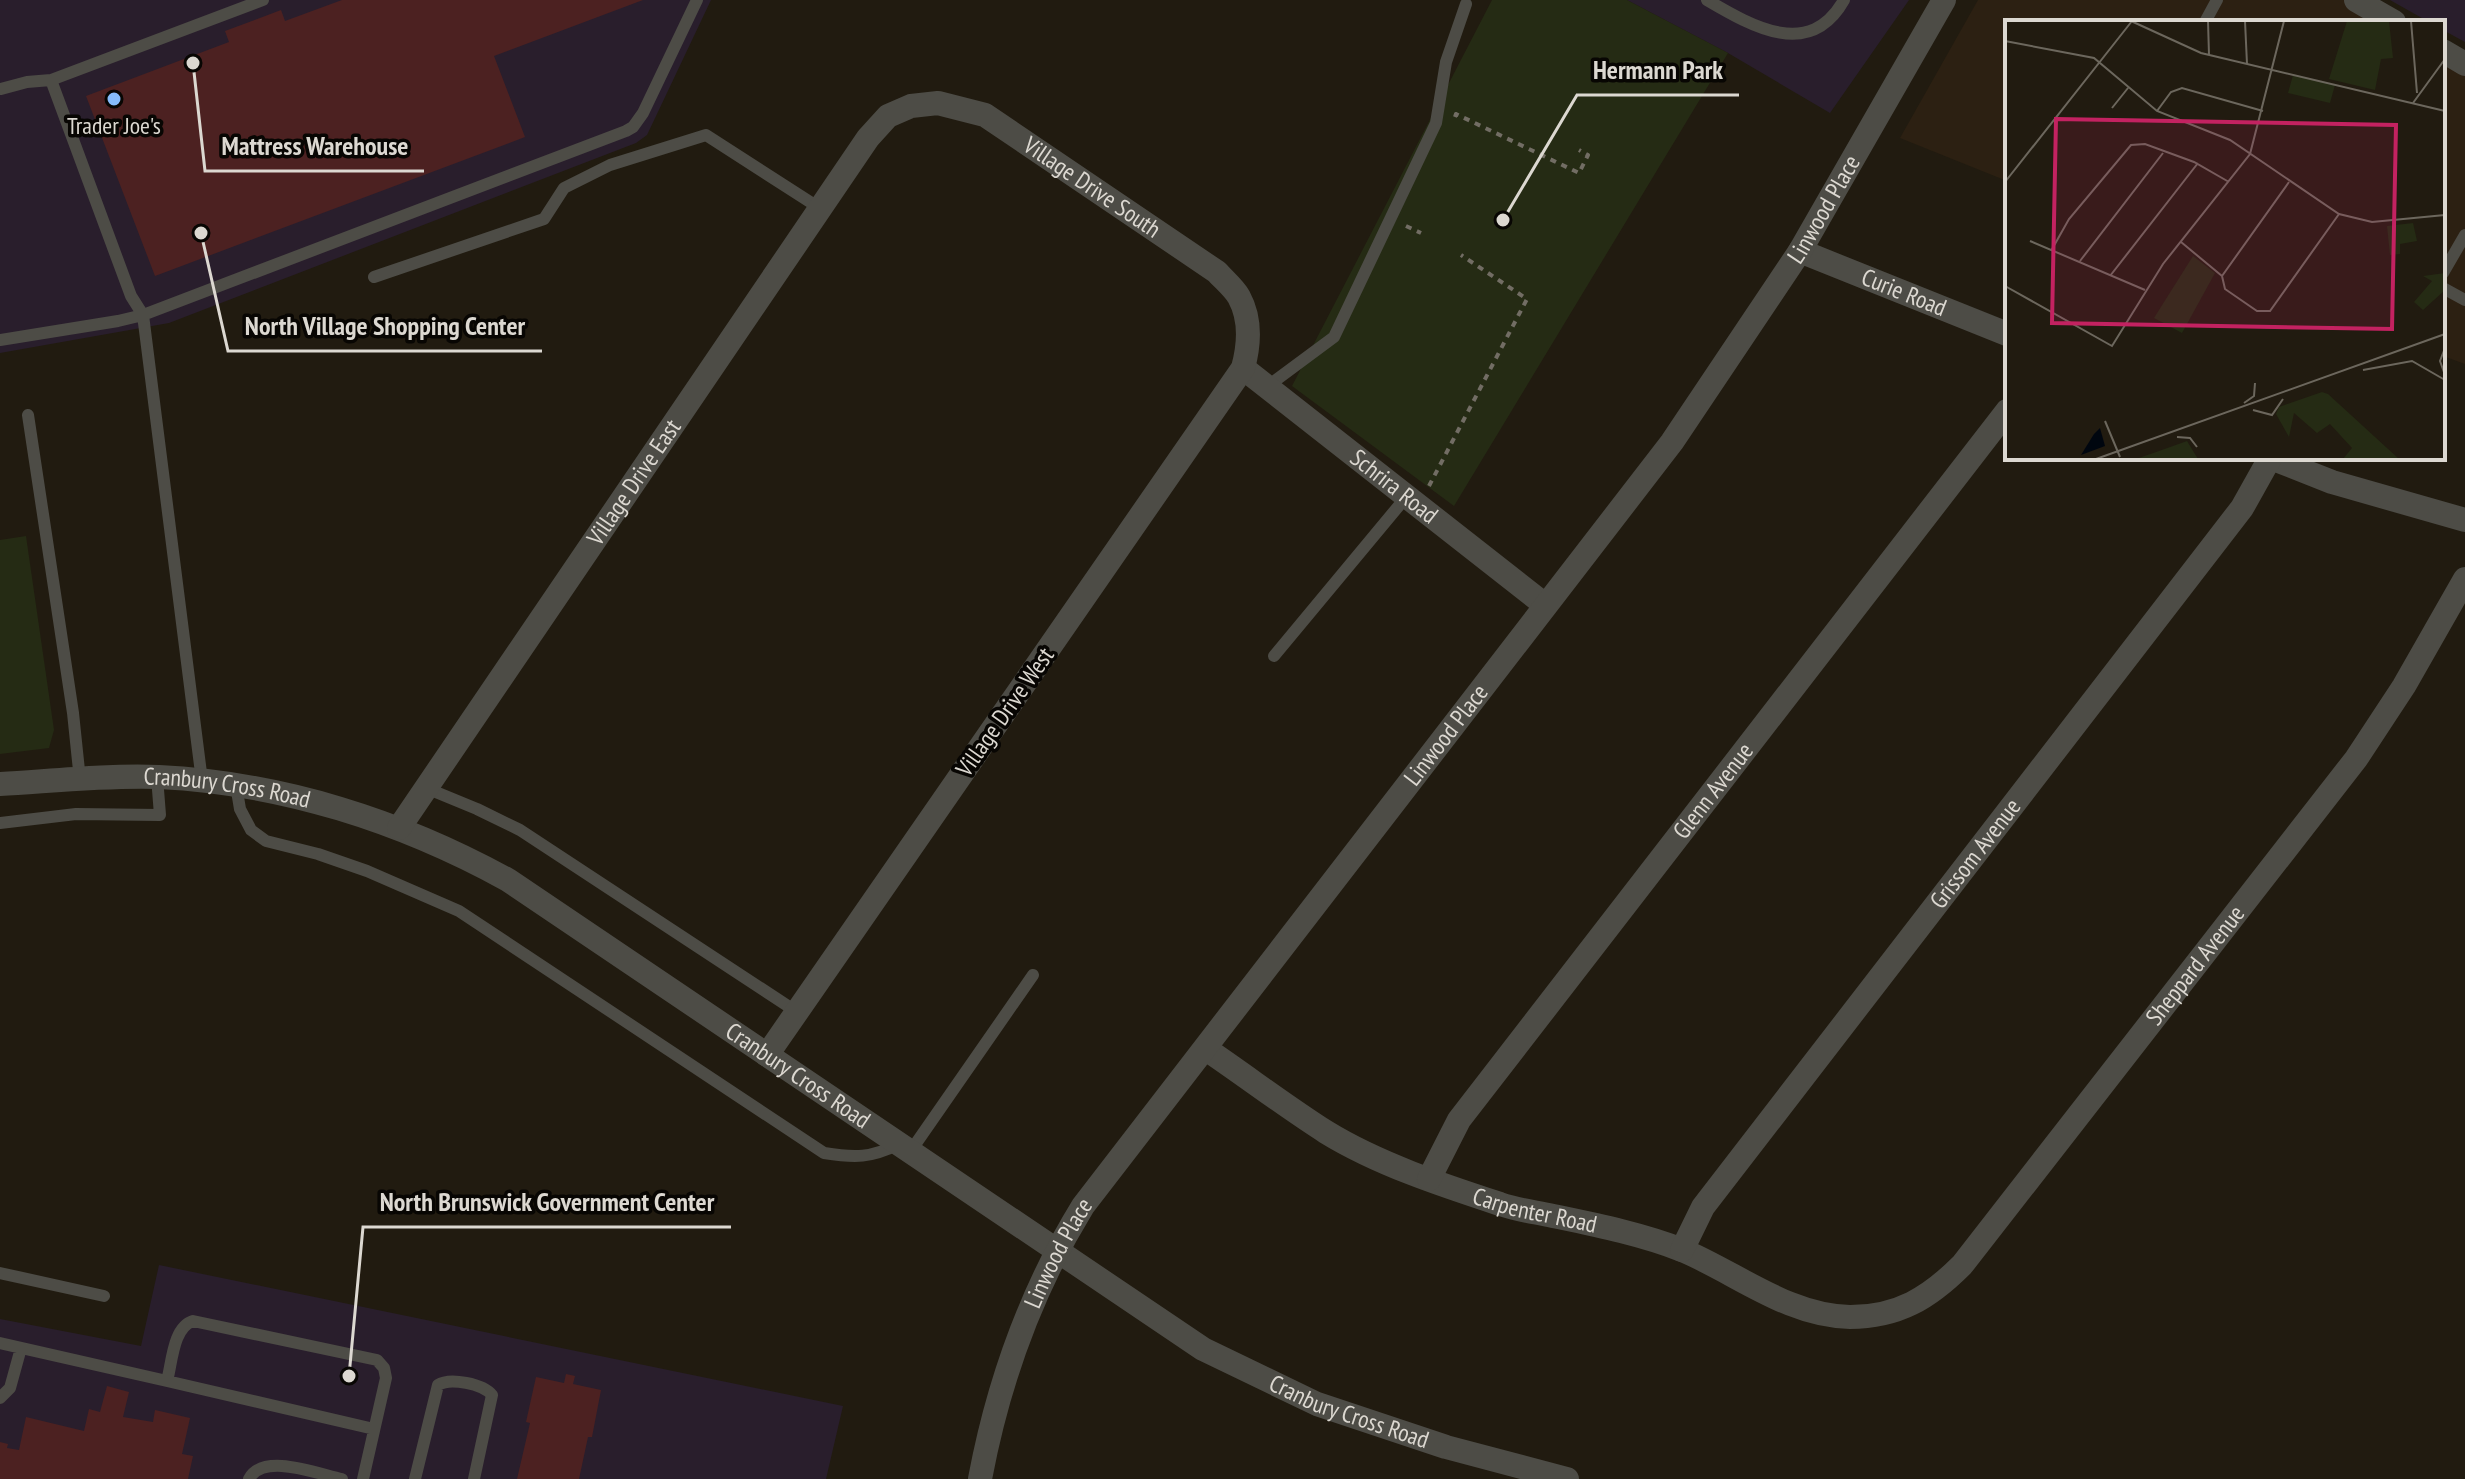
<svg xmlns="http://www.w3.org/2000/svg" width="2465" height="1479" font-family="'PT Sans Narrow',sans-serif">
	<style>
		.commercial { fill: #291e2c }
		.industrial { fill: #2c2012 }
		.green { fill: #252b14 }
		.building { fill: #4c2121 }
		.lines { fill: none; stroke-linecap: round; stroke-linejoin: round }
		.path { stroke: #726d64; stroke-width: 4; stroke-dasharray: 6 6; stroke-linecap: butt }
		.lane { stroke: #4d4c46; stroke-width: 12 }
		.street { stroke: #4d4c46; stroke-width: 24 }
		.poi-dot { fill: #86bbfb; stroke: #080603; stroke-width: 3 }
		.labels { text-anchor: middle; stroke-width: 7; stroke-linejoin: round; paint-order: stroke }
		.poi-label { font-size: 24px; fill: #dcd8d1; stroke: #080603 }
		.street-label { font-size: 24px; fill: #dcd8d1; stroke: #080603 }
		.inset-road { fill: none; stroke: #6c675d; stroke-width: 2 }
		.view { fill: #c32261; fill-opacity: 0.15; stroke: #c32261; stroke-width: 4 }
		.inset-edge { fill: none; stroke: #dcd8d1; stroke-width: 4 }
		.leader { fill: none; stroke: #dcd8d1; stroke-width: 3 }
		.callout-dot { fill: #dcd8d1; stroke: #080603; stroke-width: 3 }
		.callout-label { font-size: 26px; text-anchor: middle; font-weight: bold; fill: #dcd8d1; stroke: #080603; stroke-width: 7; stroke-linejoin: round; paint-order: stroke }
	</style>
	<rect width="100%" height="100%" fill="#211b10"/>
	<path class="commercial" d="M 0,0 L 711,0 L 647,135 L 636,143 L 169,323 L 0,353 Z
		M 1627,0 L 1909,0 L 1830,113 L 1728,53 Z
		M 2390,0 L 2465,0 L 2465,42 L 2443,30 L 2443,22 L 2429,22 Z
		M 159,1265 L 843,1406 L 826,1479 L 0,1479 L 0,1319 L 141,1346 Z"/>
	<path class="industrial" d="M 1978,0 L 2361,0 L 2404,22 L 2007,22 L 2007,181 L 1900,138 Z
		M 2443,42 L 2465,53 L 2465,364 L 2443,356 Z"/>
	<path class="green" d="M 1492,0 L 1627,0 L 1728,53 L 1454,506 L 1292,386 Z
		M 26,536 L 54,730 L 49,748 L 0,754 L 0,540 Z"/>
	<path class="building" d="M 342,0 L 643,0 L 494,56 L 525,137 L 155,276 L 86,96 L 229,42 L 225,31 L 281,10 L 285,21 Z
		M 566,1374 L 575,1376 L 573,1384 L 601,1390 L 592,1437 L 588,1437 L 579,1479 L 517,1479 L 530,1423 L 526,1422 L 536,1377 L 564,1383 Z
		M 107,1386 L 129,1392 L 123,1417 L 153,1422 L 155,1410 L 190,1418 L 182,1454 L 193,1456 L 188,1479 L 0,1479 L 0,1442 L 8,1444 L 7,1448 L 19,1450 L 26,1417 L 84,1431 L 89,1409 L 100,1412 Z"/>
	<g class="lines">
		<path class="path" d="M 1455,117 L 1456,114 L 1579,173 L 1588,155 L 1579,150
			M 1406,226 L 1421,233
			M 1429,486 L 1527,299 L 1461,255"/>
		<path class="lane" d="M 1707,0 C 1753,27 1810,60 1844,0
			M 2205,22 L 2217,0
			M 51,80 L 131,296 L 143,315 L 202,781
			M 1,89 L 27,82 L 51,80 L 263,0
			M 2443,273 L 2465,235
			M 374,277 L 544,219 L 564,188 L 610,165 L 706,135 L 821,209
			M 2443,288 L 2465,300
			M 0,340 L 118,321 L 143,315 L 626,131 L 633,127 L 643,113 L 697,0
			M 1268,386 L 1334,337 L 1436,123 L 1446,62 L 1466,4
			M 28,415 L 73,713 L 80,780
			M 1274,656 L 1407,496
			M 236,785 L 240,809 L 251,830 L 266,841 L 318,854 L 367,871 L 459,911 L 824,1153 C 855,1158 871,1158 899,1144
			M 426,788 L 477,809 L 520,830 L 797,1012
			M 0,823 L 76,814 L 160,815 L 157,777
			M 910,1152 L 1033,975
			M 0,1273 L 104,1296
			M 0,1343 L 167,1381 C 172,1363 173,1327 193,1321 L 377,1360 L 384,1368 L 386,1378 L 363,1479
			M 167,1381 L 374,1429
			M 0,1398 L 10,1388 L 21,1348
			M 249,1479 C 263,1452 318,1474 342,1479
			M 415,1479 L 438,1385 C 450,1377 483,1384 492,1395 L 474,1479"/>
		<g class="street">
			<path d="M 2356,0 L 2394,22"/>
			<path d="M 2443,51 L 2465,64"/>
			<path id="s1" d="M 1800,251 L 2007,334"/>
			<path id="s2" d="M 1243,368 L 1545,605"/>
			<path d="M 2271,458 L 2332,482 L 2465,520"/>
			<path id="s3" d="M 0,784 C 52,781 107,775 159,777 C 282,783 401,821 508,880 L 1203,1349 L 1317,1404 L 1446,1447 L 1567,1479"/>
			<path id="s4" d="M 399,828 L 868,138 L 888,116 L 911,106 L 938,103 L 985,115 L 1217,272 C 1224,280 1234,288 1239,297 C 1251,319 1249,346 1243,368 L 767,1055"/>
			<path id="s5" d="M 1206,1049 C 1246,1076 1285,1106 1326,1132 C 1378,1164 1442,1185 1500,1204 C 1517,1210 1535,1212 1553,1216 C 1596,1225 1641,1234 1682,1250 C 1737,1273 1788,1316 1850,1317 C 1898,1317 1929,1298 1962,1265 L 2356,759 L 2404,686 L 2465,579"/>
			<path id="s6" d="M 1429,1179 L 1459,1120 L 2007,411"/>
			<path id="s7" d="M 1682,1250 L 1703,1207 L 2242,508 L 2270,458"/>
			<path id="s8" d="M 980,1479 C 998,1383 1032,1289 1083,1206 L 1672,442 L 1800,251 L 1944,0"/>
		</g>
	</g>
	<circle class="poi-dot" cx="114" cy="99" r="8"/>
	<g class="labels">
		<g class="poi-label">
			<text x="114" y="134">Trader Joe's</text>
		</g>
		<g class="street-label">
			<text dy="8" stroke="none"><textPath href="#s4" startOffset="1094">Village Drive South</textPath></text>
			<text dy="8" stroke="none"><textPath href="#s8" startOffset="1536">Linwood Place</textPath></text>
			<text dy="8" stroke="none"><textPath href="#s1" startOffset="112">Curie Road</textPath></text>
			<text dy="8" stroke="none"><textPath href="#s4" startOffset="418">Village Drive East</textPath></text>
			<text dy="8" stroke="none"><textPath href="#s2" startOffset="192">Schrira Road</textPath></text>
			<text transform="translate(1005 712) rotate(-55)" y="8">Village Drive West</text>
			<text dy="8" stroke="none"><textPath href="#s8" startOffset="888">Linwood Place</textPath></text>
			<text dy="8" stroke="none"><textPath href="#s3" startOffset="228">Cranbury Cross Road</textPath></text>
			<text dy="8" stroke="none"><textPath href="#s6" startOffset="482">Glenn Avenue</textPath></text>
			<text dy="8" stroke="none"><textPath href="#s7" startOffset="494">Grissom Avenue</textPath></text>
			<text dy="8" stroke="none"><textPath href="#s5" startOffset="1212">Sheppard Avenue</textPath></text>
			<text dy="8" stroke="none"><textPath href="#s3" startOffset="876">Cranbury Cross Road</textPath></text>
			<text dy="8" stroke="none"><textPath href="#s5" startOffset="370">Carpenter Road</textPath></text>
			<text dy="8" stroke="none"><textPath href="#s8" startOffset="240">Linwood Place</textPath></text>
			<text dy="8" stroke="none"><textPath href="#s3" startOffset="1524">Cranbury Cross Road</textPath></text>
		</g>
	</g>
	<g transform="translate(2005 20)">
		<rect width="440" height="440" fill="#211b10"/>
		<path d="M 342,1 L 384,1 L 388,38 L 376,39 L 370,70 L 324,59 ZM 288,55 L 330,65 L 325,83 L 283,73 ZM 408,203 L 412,221 L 395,224 L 395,234 L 385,235 L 382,206 ZM 188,236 L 210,253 L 177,313 L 149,298 ZM 440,253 L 440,270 L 418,290 L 409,282 L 427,261 L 418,256 ZM 317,372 L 323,374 L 394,439 L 338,439 L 347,428 L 325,404 L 312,413 L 289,393 L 284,417 L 271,394 L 274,387 ZM 182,421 L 193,439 L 131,439 L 154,431 Z" fill="#252b14"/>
		<path d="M 95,408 L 100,426 L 76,435 L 89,414 Z" fill="#00060f"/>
		<path class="inset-road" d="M 126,1 L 196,33 L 440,91M 203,1 L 204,35M 240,1 L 242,44M 406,1 L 412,73M 0,21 L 89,38 L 152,91 L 225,120 L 334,194 L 367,202 L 440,195M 408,83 L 440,39M 107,88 L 123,68M 152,91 L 166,72 L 177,68 L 258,91M 0,162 L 127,1M 25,221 L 140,270M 176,222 L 217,256M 46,231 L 64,199 L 126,125 L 140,124 L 189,142 L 224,162M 75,241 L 158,133M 105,256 L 193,143M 217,256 L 220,269 L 252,291 L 265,291 L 334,194M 217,256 L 284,162M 0,266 L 107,326 L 158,244 L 245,134 L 279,1M 440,328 L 435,341 L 440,355M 358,350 L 407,341 L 440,360M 239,383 L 249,376 L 250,363M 248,390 L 267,395 L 278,379M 100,401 L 115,437M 172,417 L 185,418 L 192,427M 91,439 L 440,314"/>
		<path class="view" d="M 51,99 L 391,105 L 387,309 L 47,303 Z"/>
		<rect width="440" height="440" class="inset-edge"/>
	</g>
	<path class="leader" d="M1503 220L1577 95H1739M193 63L205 171H424M201 233L228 351H542M349 1376L363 1227H731"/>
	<g class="callout-dot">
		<circle cx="1503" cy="220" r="8"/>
		<circle cx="193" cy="63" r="8"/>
		<circle cx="201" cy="233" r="8"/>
		<circle cx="349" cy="1376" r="8"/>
	</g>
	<g class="callout-label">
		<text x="1658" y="79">Hermann Park</text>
		<text x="315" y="155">Mattress Warehouse</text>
		<text x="385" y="335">North Village Shopping Center</text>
		<text x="547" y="1211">North Brunswick Government Center</text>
	</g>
</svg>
